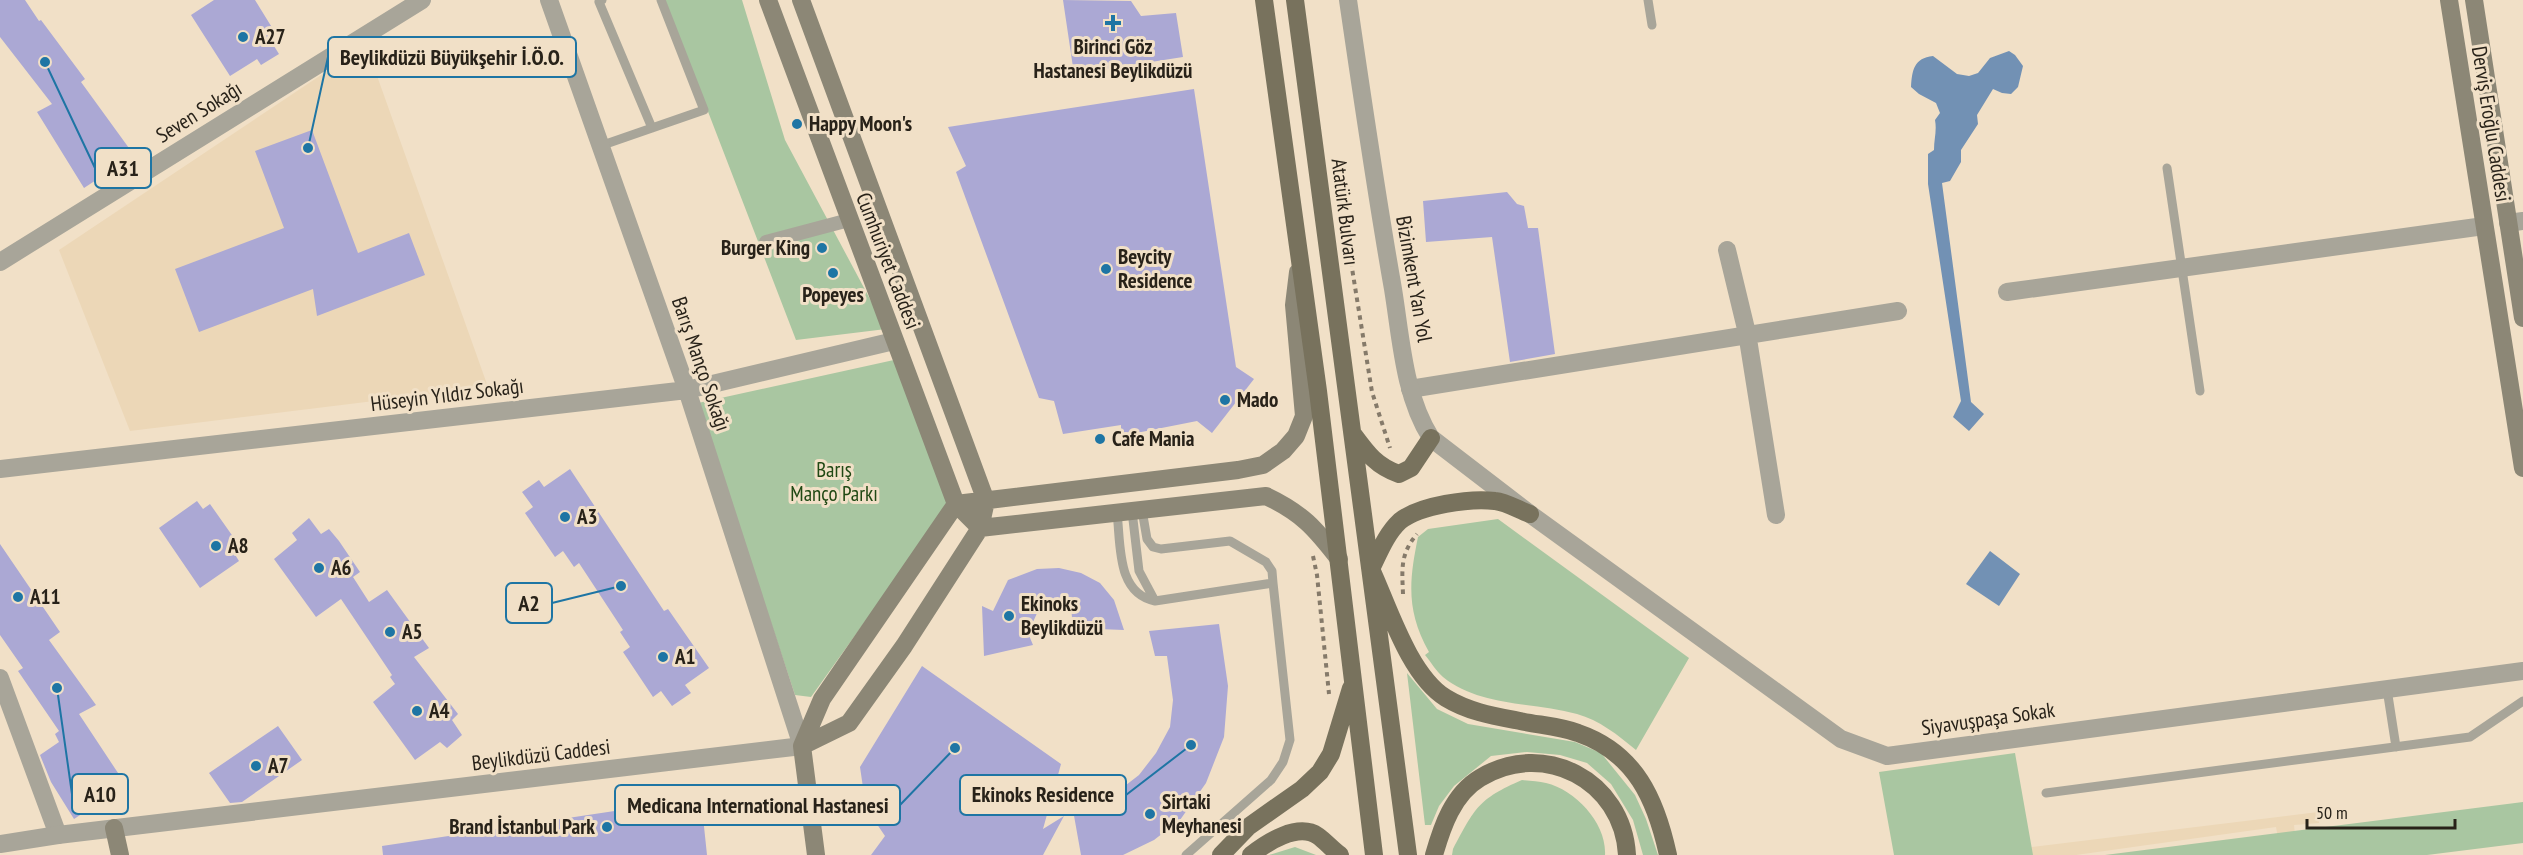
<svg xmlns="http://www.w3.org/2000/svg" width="2523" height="855" font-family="'PT Sans Narrow',sans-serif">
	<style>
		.built { fill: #ecd7b7 }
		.green { fill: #a9c6a1 }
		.water { fill: #7291b4 }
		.building { fill: #aba8d4 }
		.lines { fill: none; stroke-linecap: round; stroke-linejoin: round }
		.path { stroke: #857a6a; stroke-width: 4; stroke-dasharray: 4.5 4.5; stroke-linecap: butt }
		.service { stroke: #a8a599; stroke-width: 9 }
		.pedestrian { stroke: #a8a599; stroke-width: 14 }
		.minor { stroke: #a8a599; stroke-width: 18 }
		.tertiary { stroke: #a8a599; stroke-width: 18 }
		.secondary { stroke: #8c8776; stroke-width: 18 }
		.primary { stroke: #78725d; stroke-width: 18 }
		.poi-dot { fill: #1e75a4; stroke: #f1e0c7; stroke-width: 2 }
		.labels { text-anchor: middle; stroke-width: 6; stroke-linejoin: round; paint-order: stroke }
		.poi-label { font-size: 21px; font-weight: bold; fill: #282219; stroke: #f1e0c7; text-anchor: start }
		.street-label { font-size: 21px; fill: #282219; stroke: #f1e0c7 }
		.park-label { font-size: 21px; fill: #1f4813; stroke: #f1e0c7 }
		.leader { fill: none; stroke: #1e75a4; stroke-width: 2 }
		.callout-dot { fill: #1e75a4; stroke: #f1e0c7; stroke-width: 2 }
		.callout { fill: #f1e0c7; stroke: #1e75a4; stroke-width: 2 }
		.callout-label { font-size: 22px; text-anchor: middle; font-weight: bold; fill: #282219 }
	</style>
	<rect width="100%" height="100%" fill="#f1e0c7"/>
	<path class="built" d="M 366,45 L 488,387 L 130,431 L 59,250 Z
		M 2318,812 L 2319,823 L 2294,825 L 2297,855 L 2280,850 L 2276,827 L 2076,855 L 1967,855 Z"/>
	<path class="green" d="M 665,0 L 742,0 L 785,140 L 886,329 L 796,340 Z
		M 903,358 L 949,504 L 811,697 L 795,695 L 698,403 Z
		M 1498,519 L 1689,658 L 1636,750 C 1618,735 1599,720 1577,714 C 1533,702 1480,707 1443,677 C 1436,671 1431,662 1425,655 L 1429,652 C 1406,611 1409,581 1418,537 L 1428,529 Z
		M 1407,673 L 1437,709 L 1468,724 L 1575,742 L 1601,753 L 1635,795 L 1646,819 L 1658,855 L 1643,855 L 1633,820 L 1611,784 L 1587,763 L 1560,755 L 1527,752 L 1491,756 L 1454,786 L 1439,806 L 1431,825 L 1425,825 Z
		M 2015,753 L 2033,855 L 1894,855 L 1879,772 Z
		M 1522,780 C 1530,781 1539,781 1546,783 C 1576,790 1607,824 1605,855 L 1452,855 L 1453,849 C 1475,808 1478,799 1522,780 Z
		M 2523,802 L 2523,843 L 2427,855 L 2105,855 Z
		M 1295,847 L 1316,855 L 1269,855 Z"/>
	<path class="water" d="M 2009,51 L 2015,55 L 2023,66 L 2018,87 L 2011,94 L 2002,93 L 1993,89 L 1977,115 L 1978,124 L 1961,150 L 1961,162 L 1950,181 L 1942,183 L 1971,402 L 1984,414 L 1969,431 L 1953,417 L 1961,401 L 1928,184 L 1928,154 L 1934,150 C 1934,139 1937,131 1935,120 L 1940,113 L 1936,103 L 1919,94 L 1911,87 C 1912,70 1914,58 1933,56 L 1957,74 L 1969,76 L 1978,73 L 1990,58 Z
		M 1990,551 L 2020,574 L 1999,606 L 1966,584 Z"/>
	<path class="building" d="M 0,0 L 25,0 L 39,21 L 41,20 L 85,79 L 81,82 L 134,155 L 84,188 L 37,112 L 52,104 L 0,37 Z
		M 214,0 L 255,0 L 276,34 L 269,38 L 279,54 L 261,65 L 257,59 L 230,76 L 191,15 Z
		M 1063,0 L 1131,1 L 1141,16 L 1176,13 L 1183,57 L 1074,74 Z
		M 1194,89 L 1236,367 L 1254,379 L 1212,433 L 1197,421 L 1121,436 L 1121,425 L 1063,434 L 1054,401 L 1039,398 L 956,172 L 966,166 L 948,127 Z
		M 312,130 L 358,253 L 409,233 L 425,275 L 317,316 L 313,289 L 199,332 L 175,269 L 284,228 L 255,151 Z
		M 1507,192 L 1517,204 L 1524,206 L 1528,228 L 1538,228 L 1555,354 L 1510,362 L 1492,237 L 1426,242 L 1423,201 Z
		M 570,469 L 664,611 L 668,609 L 709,668 L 685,685 L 691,693 L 672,706 L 661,691 L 653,697 L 623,652 L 630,647 L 620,632 L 623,630 L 579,563 L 574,567 L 563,551 L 555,557 L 525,513 L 533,507 L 522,492 L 539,480 L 544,487 Z
		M 197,501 L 203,509 L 210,504 L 241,548 L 234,553 L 239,561 L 200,588 L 159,528 Z
		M 309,518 L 321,534 L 329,529 L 339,541 L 360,572 L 353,577 L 369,602 L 387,590 L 429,648 L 414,657 L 458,714 L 452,720 L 462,735 L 447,748 L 440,742 L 415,760 L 373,702 L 395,684 L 390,677 L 392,675 L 341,599 L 316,617 L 274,559 L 297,540 L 292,533 Z
		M 0,544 L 60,632 L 49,640 L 96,705 L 79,714 L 120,776 L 113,782 L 122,797 L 106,809 L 100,802 L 74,819 L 51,782 L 40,755 L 59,742 L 55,734 L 59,731 L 18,671 L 23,668 L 0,635 Z
		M 1059,568 L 1081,573 L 1100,583 L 1114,600 L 1124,630 L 1073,628 L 1071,607 L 1052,602 L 1038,611 L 1028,633 L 1033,645 L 984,656 L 982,606 L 993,611 L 1008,580 L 1037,569 Z
		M 1219,624 L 1228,686 L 1224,737 L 1206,783 L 1180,820 L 1154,840 L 1123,855 L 1081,855 L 1073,810 L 1091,798 L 1117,792 L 1139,775 L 1156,753 L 1170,727 L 1173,700 L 1167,656 L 1155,656 L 1149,631 Z
		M 922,666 L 1061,764 L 1043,829 L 1064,816 L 1043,855 L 871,855 L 885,836 L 866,808 L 860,767 Z
		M 278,726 L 302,760 L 242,802 L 230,803 L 209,773 Z
		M 701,798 L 707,855 L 383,855 L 382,846 Z"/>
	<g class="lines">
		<path class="path" d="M 1351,262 L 1372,392 L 1390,448
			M 1313,556 L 1317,575 L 1329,694
			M 1403,594 C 1402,569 1400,554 1417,534"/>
		<path class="service" d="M 602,0 L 599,2 L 652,128
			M 1648,0 L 1652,25
			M 600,146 L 704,110 L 661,0
			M 2167,168 L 2200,391
			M 1142,510 L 1147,539 L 1153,547 L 1161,549 L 1230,541 L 1266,562 L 1272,571 L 1273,583
			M 1132,511 L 1139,571 L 1155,601
			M 1117,513 C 1121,544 1116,593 1155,601 L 1273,583 L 1290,740 L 1283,762 L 1271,780 L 1186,855
			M 2387,689 L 2396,747
			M 2046,793 L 2470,737 L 2523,701"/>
		<path class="pedestrian" d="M 766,242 L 849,220"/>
		<path class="minor" d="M 549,0 L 687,390 L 802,746
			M 2508,223 L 2523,221
			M 1727,250 L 1747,333 L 1776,515
			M 0,262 L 422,0
			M 2007,292 L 2484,226
			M 1410,389 L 1898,311
			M 0,469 L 687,390 L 894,341
			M 0,678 L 58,835"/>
		<path class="tertiary" d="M 1348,0 C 1362,96 1376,193 1393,289 C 1401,338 1404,396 1431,438 L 1530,514 L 1841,739 L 1887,756 L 2523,671
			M 0,844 L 58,835 L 802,746"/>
		<path class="secondary" d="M 768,0 L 956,504 L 980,528
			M 801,0 L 986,501 L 980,528 L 904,646 L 849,723 L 802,746
			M 2449,0 L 2523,468
			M 2474,0 L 2523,318
			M 980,528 L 1266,496 C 1302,513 1315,528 1339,559
			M 802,746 L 822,699 L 956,504 L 1238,470 L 1263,465 L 1283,451 L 1296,436 L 1304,416 L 1294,305 L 1298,272
			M 802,746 L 816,855
			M 114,828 L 120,855"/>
		<path class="primary" d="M 1264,0 L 1318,391 L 1374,855
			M 1295,0 L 1408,855
			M 1353,434 C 1367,453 1376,466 1399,474 L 1411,468 L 1431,438
			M 1530,514 C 1519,510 1506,502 1495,501 C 1470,498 1420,505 1400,521 C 1386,534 1379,553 1371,569 C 1389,608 1409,675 1446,698 C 1469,712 1494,716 1520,721 C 1538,725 1560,726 1578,733 C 1636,753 1656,800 1668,855
			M 1221,855 L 1248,827 L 1302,789 L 1320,772 L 1331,754 L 1351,688
			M 1251,855 C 1266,843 1298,822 1318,836 C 1325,841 1332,849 1340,855
			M 1434,855 C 1442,827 1453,794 1480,778 C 1543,739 1623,780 1627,855"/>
	</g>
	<g class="poi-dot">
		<path d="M1110 14h6v6h6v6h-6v6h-6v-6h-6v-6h6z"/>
		<circle cx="243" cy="37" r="6"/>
		<circle cx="797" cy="124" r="6"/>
		<circle cx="822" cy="248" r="6"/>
		<circle cx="1106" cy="269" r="6"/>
		<circle cx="833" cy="273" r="6"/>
		<circle cx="1225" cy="400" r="6"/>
		<circle cx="1100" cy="439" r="6"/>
		<circle cx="565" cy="517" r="6"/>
		<circle cx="216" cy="546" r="6"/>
		<circle cx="319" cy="568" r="6"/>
		<circle cx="18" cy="597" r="6"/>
		<circle cx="1009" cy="616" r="6"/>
		<circle cx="390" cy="632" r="6"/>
		<circle cx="663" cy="657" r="6"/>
		<circle cx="417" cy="711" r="6"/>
		<circle cx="256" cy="766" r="6"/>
		<circle cx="1150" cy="814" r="6"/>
		<circle cx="607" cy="827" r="6"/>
	</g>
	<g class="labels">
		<g class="poi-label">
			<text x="255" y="44">A27</text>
			<text x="1113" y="54" text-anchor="middle">Birinci Göz<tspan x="1113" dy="24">Hastanesi Beylikdüzü</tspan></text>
			<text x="809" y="131">Happy Moon's</text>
			<text x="810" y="255" text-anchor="end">Burger King</text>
			<text x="1118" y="264">Beycity<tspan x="1118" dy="24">Residence</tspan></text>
			<text x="833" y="302" text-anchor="middle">Popeyes</text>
			<text x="1237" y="407">Mado</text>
			<text x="1112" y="446">Cafe Mania</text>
			<text x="577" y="524">A3</text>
			<text x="228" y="553">A8</text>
			<text x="331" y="575">A6</text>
			<text x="30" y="604">A11</text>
			<text x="1021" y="611">Ekinoks<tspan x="1021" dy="24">Beylikdüzü</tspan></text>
			<text x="402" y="639">A5</text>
			<text x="675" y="664">A1</text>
			<text x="429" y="718">A4</text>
			<text x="268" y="773">A7</text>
			<text x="1162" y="809">Sirtaki<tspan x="1162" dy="24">Meyhanesi</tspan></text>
			<text x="595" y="834" text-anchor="end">Brand İstanbul Park</text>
		</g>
		<g class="street-label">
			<text transform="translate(199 112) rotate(-32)" y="7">Seven Sokağı</text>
			<text transform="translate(2491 124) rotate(81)" y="7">Derviş Eroğlu Caddesi</text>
			<text transform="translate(1345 212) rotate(83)" y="7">Atatürk Bulvarı</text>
			<text transform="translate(888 261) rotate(69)" y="7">Cumhuriyet Caddesi</text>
			<text transform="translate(1414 279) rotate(80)" y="7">Bizimkent Yan Yol</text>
			<text transform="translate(701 364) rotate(71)" y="7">Barış Manço Sokağı</text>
			<text transform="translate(447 395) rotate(-7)" y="7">Hüseyin Yıldız Sokağı</text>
			<text transform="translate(1988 719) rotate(-8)" y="7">Siyavuşpaşa Sokak</text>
			<text transform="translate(541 755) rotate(-7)" y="7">Beylikdüzü Caddesi</text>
		</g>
		<g class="park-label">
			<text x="834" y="477">Barış<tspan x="834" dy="24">Manço Parkı</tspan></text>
		</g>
	</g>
	<path class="leader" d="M308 148L328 57M45 62L95 168M621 586L552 603M57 688L72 794M1191 745L1126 795M955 748L900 805"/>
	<g class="callout-dot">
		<circle cx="308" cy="148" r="6"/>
		<circle cx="45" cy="62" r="6"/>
		<circle cx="621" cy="586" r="6"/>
		<circle cx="57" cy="688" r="6"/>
		<circle cx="1191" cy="745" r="6"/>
		<circle cx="955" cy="748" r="6"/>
	</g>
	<g class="callout">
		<rect x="328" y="37" width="248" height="40" rx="6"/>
		<rect x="95" y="148" width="56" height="40" rx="6"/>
		<rect x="506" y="583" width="46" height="40" rx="6"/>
		<rect x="72" y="774" width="56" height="40" rx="6"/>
		<rect x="960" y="775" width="166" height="40" rx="6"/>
		<rect x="615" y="785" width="285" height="40" rx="6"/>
	</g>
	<g class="callout-label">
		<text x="452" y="65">Beylikdüzü Büyükşehir İ.Ö.O.</text>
		<text x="123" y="176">A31</text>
		<text x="529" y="611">A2</text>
		<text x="100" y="802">A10</text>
		<text x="1043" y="802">Ekinoks Residence</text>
		<text x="758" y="813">Medicana International Hastanesi</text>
	</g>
	<path d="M2307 819v9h148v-9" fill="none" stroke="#282219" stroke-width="3"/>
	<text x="2316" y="819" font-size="18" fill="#282219" stroke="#f1e0c7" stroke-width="4.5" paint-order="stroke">50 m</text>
</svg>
